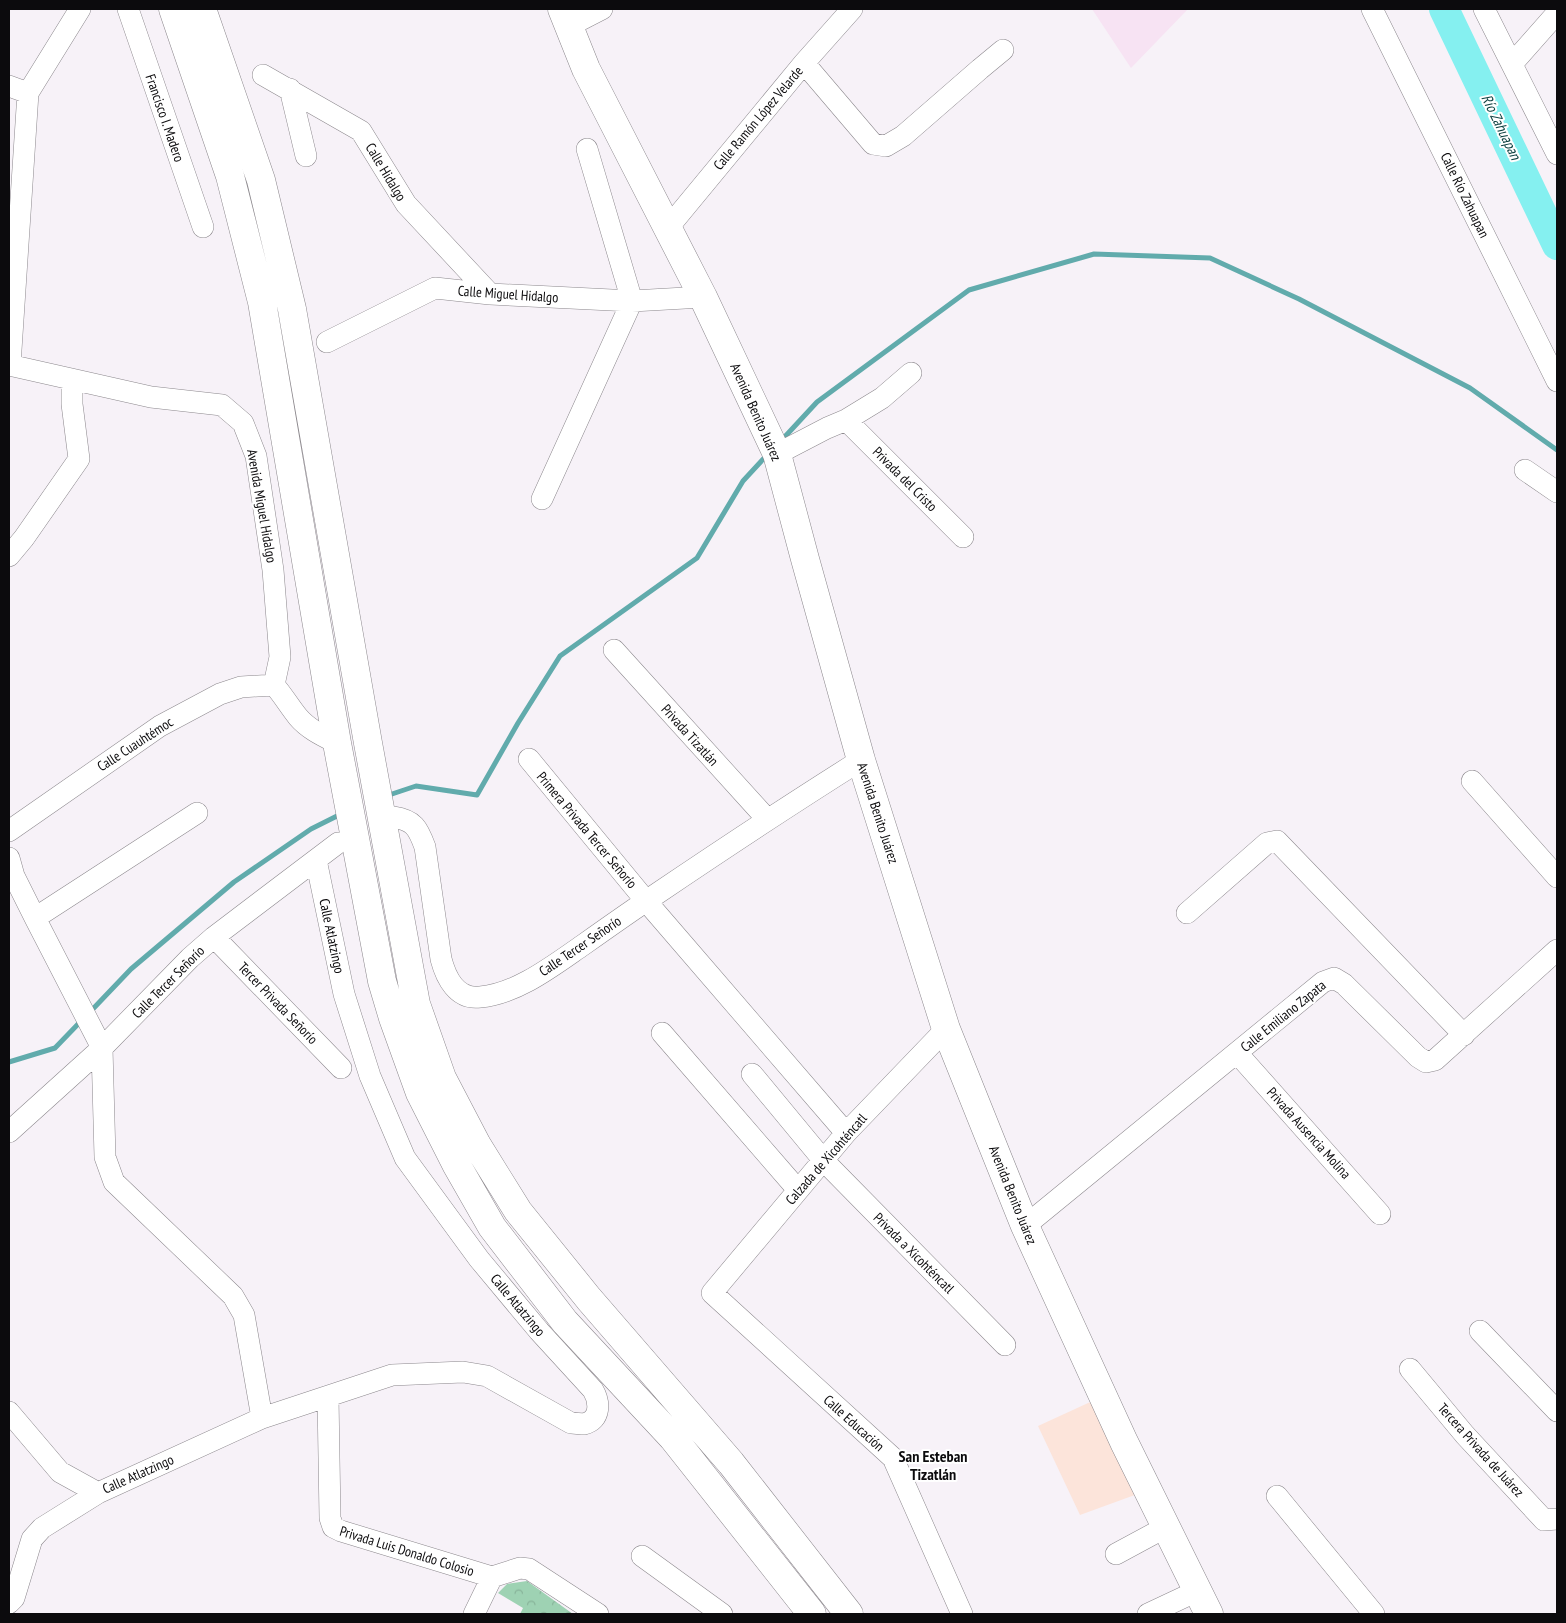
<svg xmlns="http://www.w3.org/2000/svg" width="1566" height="1623" font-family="'PT Sans Narrow',sans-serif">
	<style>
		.education { fill: #f7e3f3 }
		.medical { fill: #fce4da }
		.park { fill: url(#park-crowns) }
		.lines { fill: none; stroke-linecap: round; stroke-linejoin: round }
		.stream { stroke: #61abac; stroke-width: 5 }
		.river { stroke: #85f0f0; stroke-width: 30 }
		.minor-casing { stroke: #8c888d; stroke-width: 22 }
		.major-casing { stroke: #8c888d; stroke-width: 29 }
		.highway-casing { stroke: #8c888d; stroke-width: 29 }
		.minor { stroke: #fff; stroke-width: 21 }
		.major { stroke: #fff; stroke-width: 28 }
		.highway { stroke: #fff; stroke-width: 28 }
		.labels { text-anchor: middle; stroke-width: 4; stroke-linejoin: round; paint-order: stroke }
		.street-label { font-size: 14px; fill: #0c0b0d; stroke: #fff }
		.water-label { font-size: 15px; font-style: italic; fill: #104343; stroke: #fff }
		.quarter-label { font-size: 16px; font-weight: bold; fill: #0c0b0d; stroke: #fff }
	</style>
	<defs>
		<pattern id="park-crowns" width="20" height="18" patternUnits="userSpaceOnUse" patternTransform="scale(1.25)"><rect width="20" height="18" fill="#9ed2b3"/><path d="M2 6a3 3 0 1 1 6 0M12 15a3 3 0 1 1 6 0" fill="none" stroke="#87b399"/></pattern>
	</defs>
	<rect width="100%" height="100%" fill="#f7f2f8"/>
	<path class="education" d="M 1092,9 L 1188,9 L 1131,68 Z"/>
	<path class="medical" d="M 1099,1398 L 1143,1492 L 1080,1515 L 1038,1426 Z"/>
	<path class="park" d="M 527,1581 L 573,1614 L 520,1614 L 523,1608 L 498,1593 L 507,1584 Z"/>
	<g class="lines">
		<path class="stream" d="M 780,442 L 817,402 L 969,290 L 1094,254 L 1210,258 L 1299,299 L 1470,388 L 1557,450
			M 386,796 L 416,786 L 477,795 L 518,723 L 560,656 L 697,558 L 743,481 L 767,455
			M 90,1012 L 131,969 L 234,882 L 311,829 L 341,814
			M 9,1062 L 55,1048 L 82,1020"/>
		<path class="river" d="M 1444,9 L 1557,245"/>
		<defs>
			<path id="minor" d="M 128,9 L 203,227
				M 1372,9 L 1557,381
				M 1484,9 L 1557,154
				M 569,26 L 602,9
				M 804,63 L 873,144 L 886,146 L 903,136 L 980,69 L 1003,50
				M 1512,64 L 1557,13
				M 263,75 L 361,131 L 406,204 L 490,294
				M 9,86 L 28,93
				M 290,89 L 306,156
				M 667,229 L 804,63 L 852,9
				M 327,342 L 435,288 L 490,294 L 632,301 L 703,297
				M 9,365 L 151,397 L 222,405 L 243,423 L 256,456 L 273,570 L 280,657 L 274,685
				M 10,365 L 28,93 L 80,9
				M 846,420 L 963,537
				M 777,454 L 827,428 L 846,420 L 882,398 L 911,373
				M 1525,470 L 1557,492
				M 542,499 L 632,301 L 587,149
				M 9,556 L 24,538 L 79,459 L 72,404 L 72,380
				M 614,650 L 767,819
				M 274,685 C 283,695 289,706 298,717 C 308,729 323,736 337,743
				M 529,759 L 646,901 L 846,1133
				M 1472,781 L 1557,877
				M 393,817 C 414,820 418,828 425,847 L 441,959 C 446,978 457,1000 480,997 C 517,994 554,965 583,945 C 607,928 631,911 655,895 C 723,849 791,804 861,760
				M 9,831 L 160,726 L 220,694 L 241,687 L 274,685
				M 9,858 L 14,876 L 35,918 L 102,1048 L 105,1157 L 114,1182 L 233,1296 L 244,1315 L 262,1418
				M 1187,913 L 1267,843 L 1277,841 L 1464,1035
				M 35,918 L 197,813
				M 214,937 L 341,1068
				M 946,1029 L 846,1133 L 712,1293 L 893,1458 L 962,1614
				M 662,1033 L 798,1190
				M 1237,1053 L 1380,1214
				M 752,1074 L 824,1161 L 1005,1345
				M 9,1132 L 102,1048 L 190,958 L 214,937 L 338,843
				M 1025,1226 L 1323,982 L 1334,978 L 1344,984 L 1418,1057 L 1426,1062 L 1435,1060 L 1557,950
				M 1480,1331 L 1557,1411
				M 1410,1369 L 1465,1435 L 1544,1520 L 1557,1519
				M 328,1397 L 330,1518 L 333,1527 L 341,1531 L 492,1577
				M 9,1412 L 60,1472 L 98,1493
				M 1277,1496 L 1374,1614
				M 1116,1554 L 1166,1527
				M 642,1556 L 722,1614
				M 492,1577 L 520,1568 L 529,1569 L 598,1614
				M 9,1603 L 14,1598 L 32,1539 L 42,1528 L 98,1493 L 262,1418 L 392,1375 L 463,1372 L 487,1376 L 571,1423 C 575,1423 580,1424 584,1424 C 601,1420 600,1402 593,1390 L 539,1331 L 479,1259 L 405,1158 L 370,1076 L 344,994 L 316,860
				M 474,1614 L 492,1577
				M 1148,1614 L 1197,1591"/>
			<path id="major" d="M 562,9 L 586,69 L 703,297 L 777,454 L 805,559 L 861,760 L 946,1029 L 1025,1226 L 1124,1442 L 1209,1614"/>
			<path id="highway" d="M 173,9 L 230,176 L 262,302 L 337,743 L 382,981 L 393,1018 L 420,1093 L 456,1164 L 492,1227 L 565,1322 L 673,1438 L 812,1614
				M 202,9 L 261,180 L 292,309 L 368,743 L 416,1004 L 442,1078 L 477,1145 L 518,1211 L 589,1299 L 731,1463 L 849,1614"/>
		</defs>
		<use href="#minor" class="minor-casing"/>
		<use href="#major" class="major-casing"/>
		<use href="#highway" class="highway-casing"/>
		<use href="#minor" class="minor"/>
		<use href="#major" class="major"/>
		<use href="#highway" class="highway"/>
	</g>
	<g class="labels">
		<g class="street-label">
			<text transform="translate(165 118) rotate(71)" y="5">Francisco I. Madero</text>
			<text transform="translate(758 118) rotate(-50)" y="5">Calle Ramón López Velarde</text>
			<text transform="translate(386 172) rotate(59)" y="5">Calle Hidalgo</text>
			<text transform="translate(1465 195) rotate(64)" y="5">Calle Río Zahuapan</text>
			<text transform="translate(508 294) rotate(4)" y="5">Calle Miguel Hidalgo</text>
			<text transform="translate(756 412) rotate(66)" y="5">Avenida Benito Juárez</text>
			<text transform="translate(905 479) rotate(45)" y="5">Privada del Cristo</text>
			<text transform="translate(262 506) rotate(80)" y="5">Avenida Miguel Hidalgo</text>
			<text transform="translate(690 735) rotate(48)" y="5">Privada Tizatlán</text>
			<text transform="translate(135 744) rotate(-33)" y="5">Calle Cuauhtémoc</text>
			<text transform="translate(878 813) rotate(72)" y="5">Avenida Benito Juárez</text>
			<text transform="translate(587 830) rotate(50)" y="5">Primera Privada Tercer Señorío</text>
			<text transform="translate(332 936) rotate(78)" y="5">Calle Atlatzingo</text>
			<text transform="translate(580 946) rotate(-34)" y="5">Calle Tercer Señorío</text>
			<text transform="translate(168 982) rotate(-45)" y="5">Calle Tercer Señorío</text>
			<text transform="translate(278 1003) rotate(46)" y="5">Tercer Privada Señorío</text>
			<text transform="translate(1283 1016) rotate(-39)" y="5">Calle Emiliano Zapata</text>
			<text transform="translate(1309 1133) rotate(48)" y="5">Privada Ausencia Molina</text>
			<text transform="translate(826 1159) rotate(-49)" y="5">Calzada de Xicohténcatl</text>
			<text transform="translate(1013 1195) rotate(68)" y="5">Avenida Benito Juárez</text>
			<text transform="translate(914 1253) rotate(45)" y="5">Privada a Xicohténcatl</text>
			<text transform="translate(518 1305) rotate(50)" y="5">Calle Atlatzingo</text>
			<text transform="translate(854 1423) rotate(42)" y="5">Calle Educación</text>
			<text transform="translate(1481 1450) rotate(48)" y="5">Tercera Privada de Juárez</text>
			<text transform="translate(138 1474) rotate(-24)" y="5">Calle Atlatzingo</text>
			<text transform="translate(407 1551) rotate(17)" y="5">Privada Luis Donaldo Colosio</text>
		</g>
		<g class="water-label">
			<text transform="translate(1501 127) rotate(64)" y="5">Río Zahuapan</text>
		</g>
		<g class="quarter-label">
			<text x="933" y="1462">San Esteban<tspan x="933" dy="18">Tizatlán</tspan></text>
		</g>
	</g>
	<rect width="1566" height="1623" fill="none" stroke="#0c0b0d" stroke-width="20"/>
</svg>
